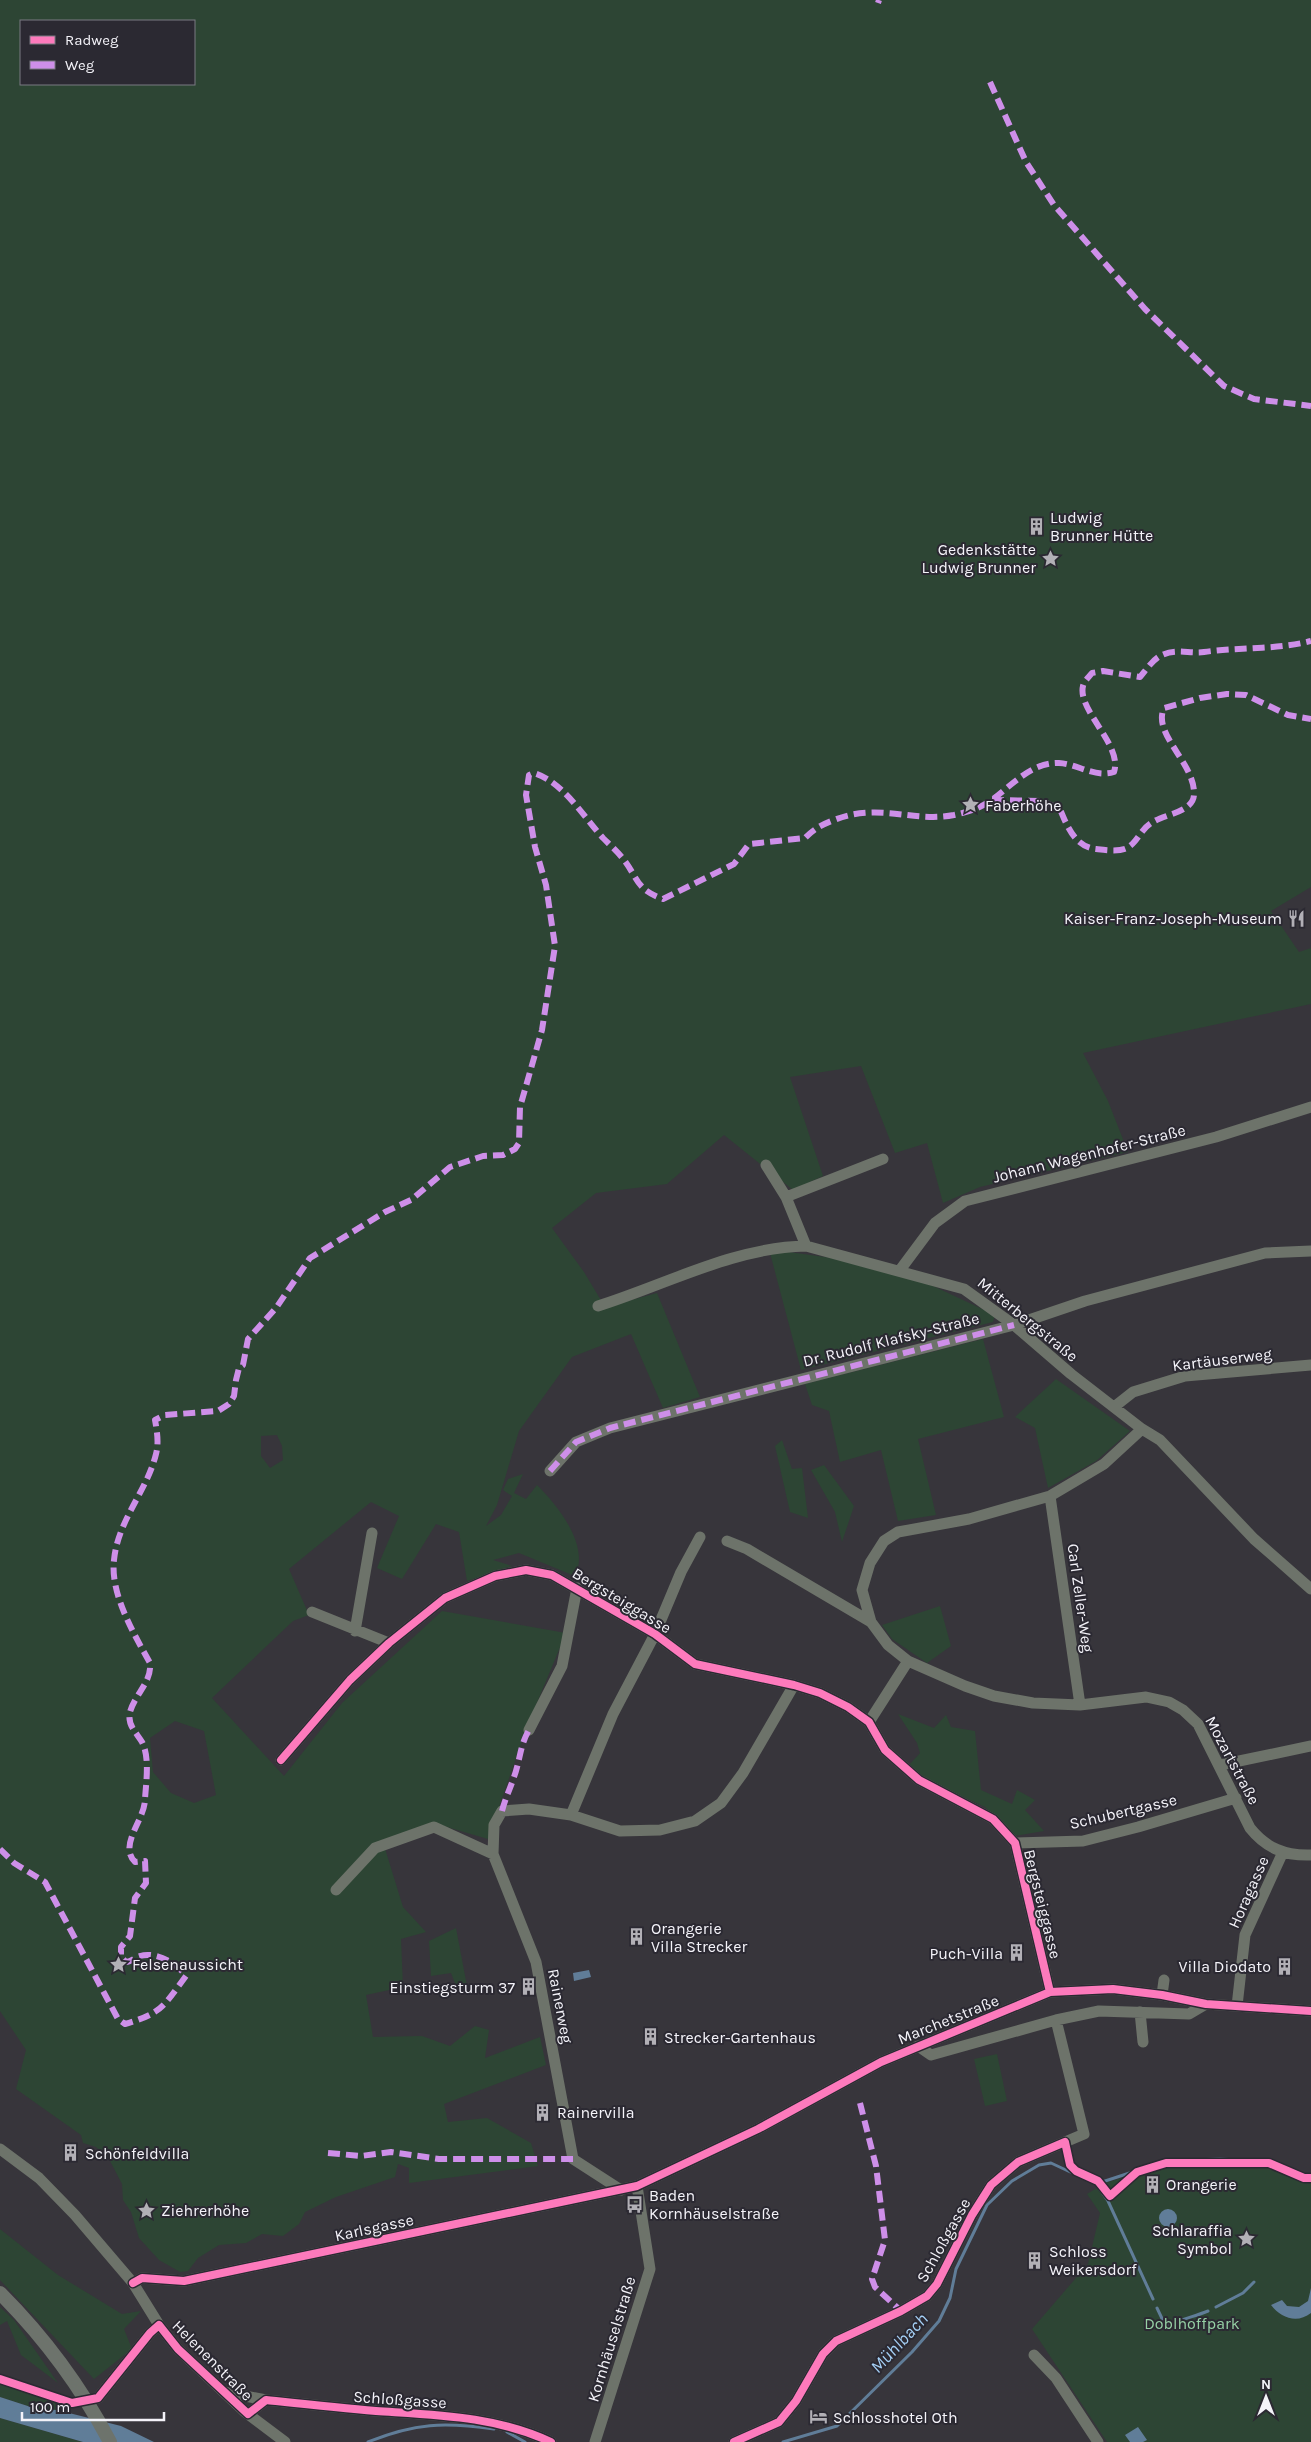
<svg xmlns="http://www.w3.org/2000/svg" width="1311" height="2442" font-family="Karla,sans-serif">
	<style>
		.green { fill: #2d4534; fill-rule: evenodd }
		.water { fill: #607d98 }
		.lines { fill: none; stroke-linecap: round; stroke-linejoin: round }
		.stream { stroke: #607d98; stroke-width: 3 }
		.minor { stroke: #6d736a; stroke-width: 11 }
		.major { stroke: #6d736c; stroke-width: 14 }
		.quiet { stroke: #ce8fe9; stroke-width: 6; stroke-dasharray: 12 6; stroke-linecap: butt }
		.cycleway-casing { stroke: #2b2932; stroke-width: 11 }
		.cycleway { stroke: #fd7abc; stroke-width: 8 }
		.labels { text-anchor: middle; stroke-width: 4; stroke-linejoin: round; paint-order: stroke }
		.poi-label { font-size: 16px; fill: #f4f3f9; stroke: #2b2932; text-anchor: start }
		.street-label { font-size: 16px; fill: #f4f3f9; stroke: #2b2932 }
		.park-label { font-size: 16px; fill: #96d1a5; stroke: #2b2932 }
		.water-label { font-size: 18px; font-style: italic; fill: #a4cff5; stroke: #2b2932 }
	</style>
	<rect width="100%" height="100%" fill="#37353b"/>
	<path class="green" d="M 0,0 L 1311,0 L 1311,887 L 1271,911 L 1299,952 L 1311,948 L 1311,1004 L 1083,1053 L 1108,1101 L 1128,1152 L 980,1187 L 943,1203 L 927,1143 L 895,1153 L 861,1066 L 790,1077 L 823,1176 L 793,1190 L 724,1135 L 667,1184 L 596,1193 L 552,1228 L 584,1272 L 605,1307 L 657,1293 L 700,1397 L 663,1408 L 631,1334 L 572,1357 L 519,1431 L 497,1505 L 486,1526 L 501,1515 L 512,1496 L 503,1490 L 508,1479 L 523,1474 L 514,1493 L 526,1499 L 537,1485 C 555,1503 578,1531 579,1558 C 579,1564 577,1571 577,1577 L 519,1553 L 493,1560 L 512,1566 L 467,1581 L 459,1532 L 436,1524 L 402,1579 L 377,1568 L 399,1516 L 371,1502 L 289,1569 L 309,1615 L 293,1621 L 212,1698 L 284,1776 L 342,1703 L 442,1611 L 566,1633 L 526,1729 L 488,1839 L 433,1823 L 383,1842 L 403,1907 L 426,1932 L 401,1939 L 403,1987 L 366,1995 L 373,2037 L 422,2036 L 450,2046 L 475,2026 L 489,2030 L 485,2058 L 540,2037 L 546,2065 L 444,2104 L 448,2122 L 487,2118 L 531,2143 L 538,2166 L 409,2183 L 409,2168 L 398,2164 L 395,2177 L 336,2197 L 305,2212 L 299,2224 L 283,2236 L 262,2234 L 246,2243 L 219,2245 L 198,2258 L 188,2271 L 180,2272 L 159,2260 L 139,2238 L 131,2212 L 123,2200 L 122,2184 L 109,2159 L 96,2147 L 83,2143 L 81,2135 L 16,2089 L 26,2050 L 0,2011 ZM 21,21 L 194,21 L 194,84 L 21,84 ZM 277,1435 L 282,1446 L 283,1460 L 270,1468 L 261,1456 L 261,1436 ZM 175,1721 L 204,1731 L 216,1795 L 194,1803 L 171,1793 L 153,1772 L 150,1738 Z
		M 789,1252 L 832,1258 L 931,1285 L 995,1315 L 993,1322 L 801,1370 L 770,1253 Z
		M 983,1339 L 1004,1417 L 918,1439 L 936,1515 L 898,1521 L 881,1450 L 840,1462 L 829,1411 L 812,1405 L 805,1384 Z
		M 1056,1379 L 1130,1431 L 1096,1461 L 1048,1488 L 1035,1428 L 1015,1417 Z
		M 782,1440 L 792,1469 L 802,1468 L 808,1518 L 790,1512 L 775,1446 Z
		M 824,1465 L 854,1506 L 842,1542 L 835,1512 L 811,1470 Z
		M 940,1606 L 951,1646 L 927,1663 L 892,1639 L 882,1625 Z
		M 898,1714 L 934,1728 L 946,1715 L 951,1727 L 975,1731 L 981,1790 L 1012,1804 L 1017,1790 L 1035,1800 L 1025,1810 L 1044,1831 L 1014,1836 L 985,1807 L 924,1779 L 909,1765 L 920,1753 L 917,1743 Z
		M 456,1928 L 467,1986 L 458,1991 L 451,1973 L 431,1976 L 429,1941 Z
		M 997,2054 L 1007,2101 L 985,2106 L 974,2059 Z
		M 1170,2164 L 1260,2164 L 1311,2180 L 1311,2442 L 1107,2442 L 1032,2329 L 1088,2264 L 1100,2213 L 1087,2194 L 1105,2183 Z
		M 0,2229 L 58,2275 L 122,2314 L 141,2311 L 124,2329 L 132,2349 L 94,2379 L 0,2280 Z
		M 0,2307 L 14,2320 L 58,2383 L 21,2355 L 7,2321 L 0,2325 Z
		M 0,2376 L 63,2394 L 57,2410 L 37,2409 L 0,2397 Z
		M 0,2418 L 83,2442 L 0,2442 Z"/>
	<path class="water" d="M 589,1970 L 591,1977 L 574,1981 L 573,1973 Z
		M1159 2218a9 9 0 1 1 18 0a9 9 0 1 1-18 0Z
		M 1311,2288 L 1311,2313 C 1297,2324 1281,2318 1271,2305 L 1282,2300 L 1287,2306 L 1299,2307 L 1308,2301 Z
		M 0,2397 L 37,2409 L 57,2410 L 121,2426 L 154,2442 L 83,2442 L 0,2418 Z
		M 1138,2427 L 1147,2440 L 1143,2442 L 1130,2442 L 1125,2435 Z"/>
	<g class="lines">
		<path class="stream" d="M 1096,2184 L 1108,2201 L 1153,2299
			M 1216,2307 L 1243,2293 L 1254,2282
			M 1157,2308 L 1166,2327 C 1179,2319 1194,2317 1208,2311
			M 507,2432 L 525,2442
			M 368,2442 C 415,2423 444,2422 494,2429
			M 783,2442 L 837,2426 L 912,2352 L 939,2321 L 950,2298 L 956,2269 L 987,2205 L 1012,2181 L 1039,2165 L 1051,2163 L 1096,2184 L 1166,2161 L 1220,2159 L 1269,2162 L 1305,2177 L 1311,2177"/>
		<path class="minor" d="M 766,1165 L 786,1197 L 806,1246
			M 786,1197 L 883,1159
			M 900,1270 L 935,1223 L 965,1201 L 1216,1137 L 1311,1107
			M 598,1306 C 665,1285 735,1247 806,1246 L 964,1289 L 1014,1325 L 1071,1374 L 1142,1429 L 1160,1440 L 1254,1539 L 1311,1589
			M 1114,1407 L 1133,1392 L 1185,1376 L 1311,1365
			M 1142,1429 L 1104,1464 L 1050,1496 L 969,1519 L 898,1532 L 884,1541 L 870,1563 L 862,1590 L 871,1622 L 888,1645 L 908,1661 L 965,1686 L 994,1696 L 1033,1703 L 1080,1705 L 1146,1697 L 1169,1702 L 1183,1710 L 1198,1724 L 1250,1828 C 1266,1848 1285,1856 1311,1855
			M 550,1471 L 576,1442 L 610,1428 L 1014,1325 L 1085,1301 L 1265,1253 L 1311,1251
			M 1050,1496 L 1080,1705
			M 727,1541 L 747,1549 L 871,1622
			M 312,1612 L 389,1643
			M 355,1631 L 372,1533
			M 869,1722 L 908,1661
			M 529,1730 L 562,1666 L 577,1588
			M 281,1760 L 350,1680 L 389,1643 L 445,1598 L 495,1576 L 526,1570 L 552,1575 L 655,1634 L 695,1664 L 794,1685 L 820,1693 L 848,1707 L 869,1722 L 885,1750 L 919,1780 L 993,1819 L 1015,1843 L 1050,1992
			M 1220,1765 L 1311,1746
			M 571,1815 L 613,1714 L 655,1634 L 681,1572 L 700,1537
			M 1015,1843 L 1083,1841 L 1138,1827 L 1236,1798
			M 336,1890 L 375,1848 L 434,1827 L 493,1854
			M 1162,1995 L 1164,1980
			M 1237,2006 L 1245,1935 L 1283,1852
			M 1140,2012 L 1143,2042
			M 918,2046 L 931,2055 L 1056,2020 L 1099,2011 L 1189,2014 L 1206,2004
			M 0,2149 L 39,2178 L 75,2215 L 133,2283 L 159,2325 L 178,2349 L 244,2411 L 285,2442
			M 621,2190 L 573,2159 L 536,1962 L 493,1854 L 494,1825 L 502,1811 L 529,1809 L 571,1815 L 620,1831 L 660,1830 L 695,1821 L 721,1803 L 743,1773 L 794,1685
			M 133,2283 L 142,2278 L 184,2281 L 637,2186 L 758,2129 L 881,2062 L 1050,1992 L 1113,1989 L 1162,1995 L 1206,2004 L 1311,2011
			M 1034,2355 L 1056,2378 L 1098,2442
			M 224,2392 L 266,2400
			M 98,2398 L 150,2333 L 159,2325
			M 248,2414 L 266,2400 C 303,2404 339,2408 376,2411 C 436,2415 496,2416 551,2442
			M 595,2442 L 650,2269 L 637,2186
			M 734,2442 L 779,2422 L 796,2401 L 823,2354 L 836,2341 L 901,2311 L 927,2296 L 937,2284 L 972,2215 L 991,2185 L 1018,2162 L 1084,2134 L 1056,2020"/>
		<path class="major" d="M 0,2293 C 44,2337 81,2387 110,2442"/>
		<path class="quiet" d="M 878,3 L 879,0
			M 990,82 L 1026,162 L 1054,205 L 1145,309 L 1224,386 L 1254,399 L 1311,406
			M 992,800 L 1042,801 L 1060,809 C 1067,826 1075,847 1096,849 C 1105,850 1119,852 1127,848 C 1138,842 1141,828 1153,822 C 1165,814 1194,812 1194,794 C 1195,763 1152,734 1164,708 L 1200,698 L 1227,694 L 1246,695 L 1288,715 L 1311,719
			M 550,1471 L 576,1442 L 610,1428 L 1014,1325
			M 502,1811 C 505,1799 510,1789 514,1777 C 520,1761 520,1745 529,1730
			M 0,1849 L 14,1863 L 45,1882 L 118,2019 L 125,2024 C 162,2013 163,2007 186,1976 C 178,1964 156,1951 140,1956 C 135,1957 132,1962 126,1962 L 121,1957 L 121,1947 L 130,1936 L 135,1898 L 146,1883 L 145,1861 L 135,1862 C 118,1845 145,1820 145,1799 C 146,1783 150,1757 142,1742 C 136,1732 127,1725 130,1712 C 135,1694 152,1682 150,1663 C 134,1634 110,1594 114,1560 C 118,1520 147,1491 156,1454 C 159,1443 157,1431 155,1420 L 165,1415 L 218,1411 L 229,1404 L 234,1396 L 236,1380 L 239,1368 L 243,1365 L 248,1339 L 276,1308 L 310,1258 L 385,1212 L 411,1200 L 450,1167 L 483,1156 L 503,1155 L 515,1149 L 519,1143 L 520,1107 L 542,1030 L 555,946 L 546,885 L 535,847 L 526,795 L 529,775 L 534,773 C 563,782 583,816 603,838 C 610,845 618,852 624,860 C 639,880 636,889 663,899 L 734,864 L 749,844 L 805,838 C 814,829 821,825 834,820 C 880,802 912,823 954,815 C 968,812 981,808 993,799 C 1012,785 1032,762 1059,763 C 1078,764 1094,778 1114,772 C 1123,745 1077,710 1083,686 C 1084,681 1089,677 1092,673 L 1103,671 L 1140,677 C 1146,670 1153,659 1162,655 C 1177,648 1189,654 1204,652 C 1239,647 1276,650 1311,641
			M 860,2103 L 876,2166 L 885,2240 L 872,2279 L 875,2287 L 901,2311
			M 328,2153 L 361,2156 L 391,2152 L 439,2159 L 573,2159"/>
		<defs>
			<path id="cycleway" d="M 281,1760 L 350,1680 L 389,1643 L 445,1598 L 495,1576 L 526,1570 L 552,1575 L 655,1634 L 695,1664 L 794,1685 L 820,1693 L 848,1707 L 869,1722 L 885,1750 L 919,1780 L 993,1819 L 1015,1843 L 1050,1992
				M 133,2283 L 142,2278 L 184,2281 L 637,2186 L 758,2129 L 881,2062 L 1050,1992 L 1113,1989 L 1162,1995 L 1206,2004 L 1311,2011
				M 0,2379 L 72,2403 L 98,2398 L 150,2333 L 159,2325 L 178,2349 L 248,2414 L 266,2400 C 303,2404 339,2408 376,2411 C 436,2415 496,2416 551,2442
				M 734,2442 L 779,2422 L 796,2401 L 823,2354 L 836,2341 L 901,2311 L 927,2296 L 937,2284 L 972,2215 L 991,2185 L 1018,2162 L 1065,2142 L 1070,2165 L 1076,2171 L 1098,2181 L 1110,2196 L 1137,2172 L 1166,2163 L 1269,2163 L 1304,2178 L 1311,2178"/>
		</defs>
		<use href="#cycleway" class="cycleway-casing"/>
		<use href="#cycleway" class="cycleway"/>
	</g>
	<defs>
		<symbol id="building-bare" viewBox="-9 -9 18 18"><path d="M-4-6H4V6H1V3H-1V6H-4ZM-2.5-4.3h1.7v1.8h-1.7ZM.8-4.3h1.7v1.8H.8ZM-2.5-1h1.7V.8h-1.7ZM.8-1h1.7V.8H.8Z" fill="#b2b0b6" stroke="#2b2932" stroke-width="2.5" paint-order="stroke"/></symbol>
		<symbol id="sight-bare" viewBox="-9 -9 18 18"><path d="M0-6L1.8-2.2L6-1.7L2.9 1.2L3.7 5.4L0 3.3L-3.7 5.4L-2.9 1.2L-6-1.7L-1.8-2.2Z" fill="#b2b0b6" stroke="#2b2932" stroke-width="2.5" paint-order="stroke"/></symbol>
		<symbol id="restaurant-bare" viewBox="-9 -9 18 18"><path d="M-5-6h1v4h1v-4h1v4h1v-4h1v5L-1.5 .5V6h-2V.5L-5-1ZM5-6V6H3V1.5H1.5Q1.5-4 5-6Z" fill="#b2b0b6" stroke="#2b2932" stroke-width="2.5" paint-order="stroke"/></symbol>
		<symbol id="bus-bare" viewBox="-9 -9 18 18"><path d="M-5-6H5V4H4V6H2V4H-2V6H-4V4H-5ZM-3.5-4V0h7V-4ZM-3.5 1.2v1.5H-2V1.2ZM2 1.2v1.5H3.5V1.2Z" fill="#b2b0b6" stroke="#2b2932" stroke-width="2.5" paint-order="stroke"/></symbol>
		<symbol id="hotel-bare" viewBox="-9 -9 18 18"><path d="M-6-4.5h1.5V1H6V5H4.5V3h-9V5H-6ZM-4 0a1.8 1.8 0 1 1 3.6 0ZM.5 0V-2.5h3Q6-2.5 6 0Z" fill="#b2b0b6" stroke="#2b2932" stroke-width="2.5" paint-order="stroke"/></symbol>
	</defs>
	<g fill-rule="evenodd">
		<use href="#building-bare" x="1024" y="514" width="25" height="25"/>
		<use href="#sight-bare" x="1038" y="546" width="25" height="25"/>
		<use href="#sight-bare" x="958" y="792" width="25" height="25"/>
		<use href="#restaurant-bare" x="1284" y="906" width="25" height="25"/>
		<use href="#building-bare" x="624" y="1924" width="25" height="25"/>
		<use href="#building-bare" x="1004" y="1940" width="25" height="25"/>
		<use href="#sight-bare" x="106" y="1952" width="25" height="25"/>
		<use href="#building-bare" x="1272" y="1954" width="25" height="25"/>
		<use href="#building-bare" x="516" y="1974" width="25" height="25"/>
		<use href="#building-bare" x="638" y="2024" width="25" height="25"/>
		<use href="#building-bare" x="530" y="2100" width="25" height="25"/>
		<use href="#building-bare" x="58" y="2140" width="25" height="25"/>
		<use href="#building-bare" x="1140" y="2172" width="25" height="25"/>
		<use href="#bus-bare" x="622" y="2192" width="25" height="25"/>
		<use href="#sight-bare" x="134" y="2198" width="25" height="25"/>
		<use href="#sight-bare" x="1234" y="2226" width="25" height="25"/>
		<use href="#building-bare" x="1022" y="2248" width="25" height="25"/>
		<use href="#hotel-bare" x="806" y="2404" width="25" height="25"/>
	</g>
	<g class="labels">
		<g class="poi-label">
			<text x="1050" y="523">Ludwig<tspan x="1050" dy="18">Brunner Hütte</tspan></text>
			<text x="1036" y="555" text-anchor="end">Gedenkstätte<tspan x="1036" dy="18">Ludwig Brunner</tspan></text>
			<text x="985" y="811">Faberhöhe</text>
			<text x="1282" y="924" text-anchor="end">Kaiser-Franz-Joseph-Museum</text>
			<text x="651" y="1934">Orangerie<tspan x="651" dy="18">Villa Strecker</tspan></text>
			<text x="1003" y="1959" text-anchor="end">Puch-Villa</text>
			<text x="132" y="1970">Felsenaussicht</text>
			<text x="1271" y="1972" text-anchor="end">Villa Diodato</text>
			<text x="515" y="1993" text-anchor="end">Einstiegsturm 37</text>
			<text x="664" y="2043">Strecker-Gartenhaus</text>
			<text x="557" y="2118">Rainervilla</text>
			<text x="85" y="2159">Schönfeldvilla</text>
			<text x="1166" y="2190">Orangerie</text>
			<text x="649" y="2201">Baden<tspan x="649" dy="18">Kornhäuselstraße</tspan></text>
			<text x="161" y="2216">Ziehrerhöhe</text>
			<text x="1232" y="2236" text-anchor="end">Schlaraffia<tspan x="1232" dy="18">Symbol</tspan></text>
			<text x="1049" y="2257">Schloss<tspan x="1049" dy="18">Weikersdorf</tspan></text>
			<text x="833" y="2423">Schlosshotel Oth</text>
		</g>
		<g class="street-label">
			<text transform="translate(1089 1153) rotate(-14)" y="6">Johann Wagenhofer-Straße</text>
			<text transform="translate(1028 1319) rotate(39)" y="6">Mitterbergstraße</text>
			<text transform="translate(891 1339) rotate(-14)" y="6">Dr. Rudolf Klafsky-Straße</text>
			<text transform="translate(1222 1359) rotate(-7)" y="6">Kartäuserweg</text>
			<text transform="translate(1081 1598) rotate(82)" y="6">Carl Zeller-Weg</text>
			<text transform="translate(622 1600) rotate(31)" y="6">Bergsteiggasse</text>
			<text transform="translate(1233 1760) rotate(62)" y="6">Mozartstraße</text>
			<text transform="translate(1123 1811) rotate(-13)" y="6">Schubertgasse</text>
			<text transform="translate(1248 1892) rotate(-66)" y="6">Horagasse</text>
			<text transform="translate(1043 1904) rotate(76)" y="6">Bergsteiggasse</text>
			<text transform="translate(561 2006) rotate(79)" y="6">Rainerweg</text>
			<text transform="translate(948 2019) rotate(-22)" y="6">Marchetstraße</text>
			<text transform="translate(374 2227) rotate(-12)" y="6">Karlsgasse</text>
			<text transform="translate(943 2240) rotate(-61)" y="6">Schloßgasse</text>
			<text transform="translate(611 2339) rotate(-73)" y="6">Kornhäuselstraße</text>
			<text transform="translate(213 2360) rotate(45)" y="6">Helenenstraße</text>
			<text transform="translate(400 2399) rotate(4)" y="6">Schloßgasse</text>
		</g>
		<g class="park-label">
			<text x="1192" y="2329">Doblhoffpark</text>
		</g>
		<g class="water-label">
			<text transform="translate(899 2343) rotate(-47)" y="6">Mühlbach</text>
		</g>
	</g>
	<rect x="20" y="20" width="175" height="65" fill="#2b2932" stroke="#7b7a82"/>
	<rect x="30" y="36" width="25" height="8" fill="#fd7abc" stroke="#7b7a82"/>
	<text x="65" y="45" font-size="15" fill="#f4f3f9">Radweg</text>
	<rect x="30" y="61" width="25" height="8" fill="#ce8fe9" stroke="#7b7a82"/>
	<text x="65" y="70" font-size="15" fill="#f4f3f9">Weg</text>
	<g transform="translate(1266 2397)" stroke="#2b2932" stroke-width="4" paint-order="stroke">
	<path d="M0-4L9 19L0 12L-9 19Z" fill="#f4f3f9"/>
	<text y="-8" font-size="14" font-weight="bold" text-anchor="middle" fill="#f4f3f9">N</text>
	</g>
	<path d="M22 2412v8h142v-8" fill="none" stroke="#f4f3f9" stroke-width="2.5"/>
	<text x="30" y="2412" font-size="15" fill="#f4f3f9" stroke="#2b2932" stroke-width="4" paint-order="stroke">100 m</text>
</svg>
